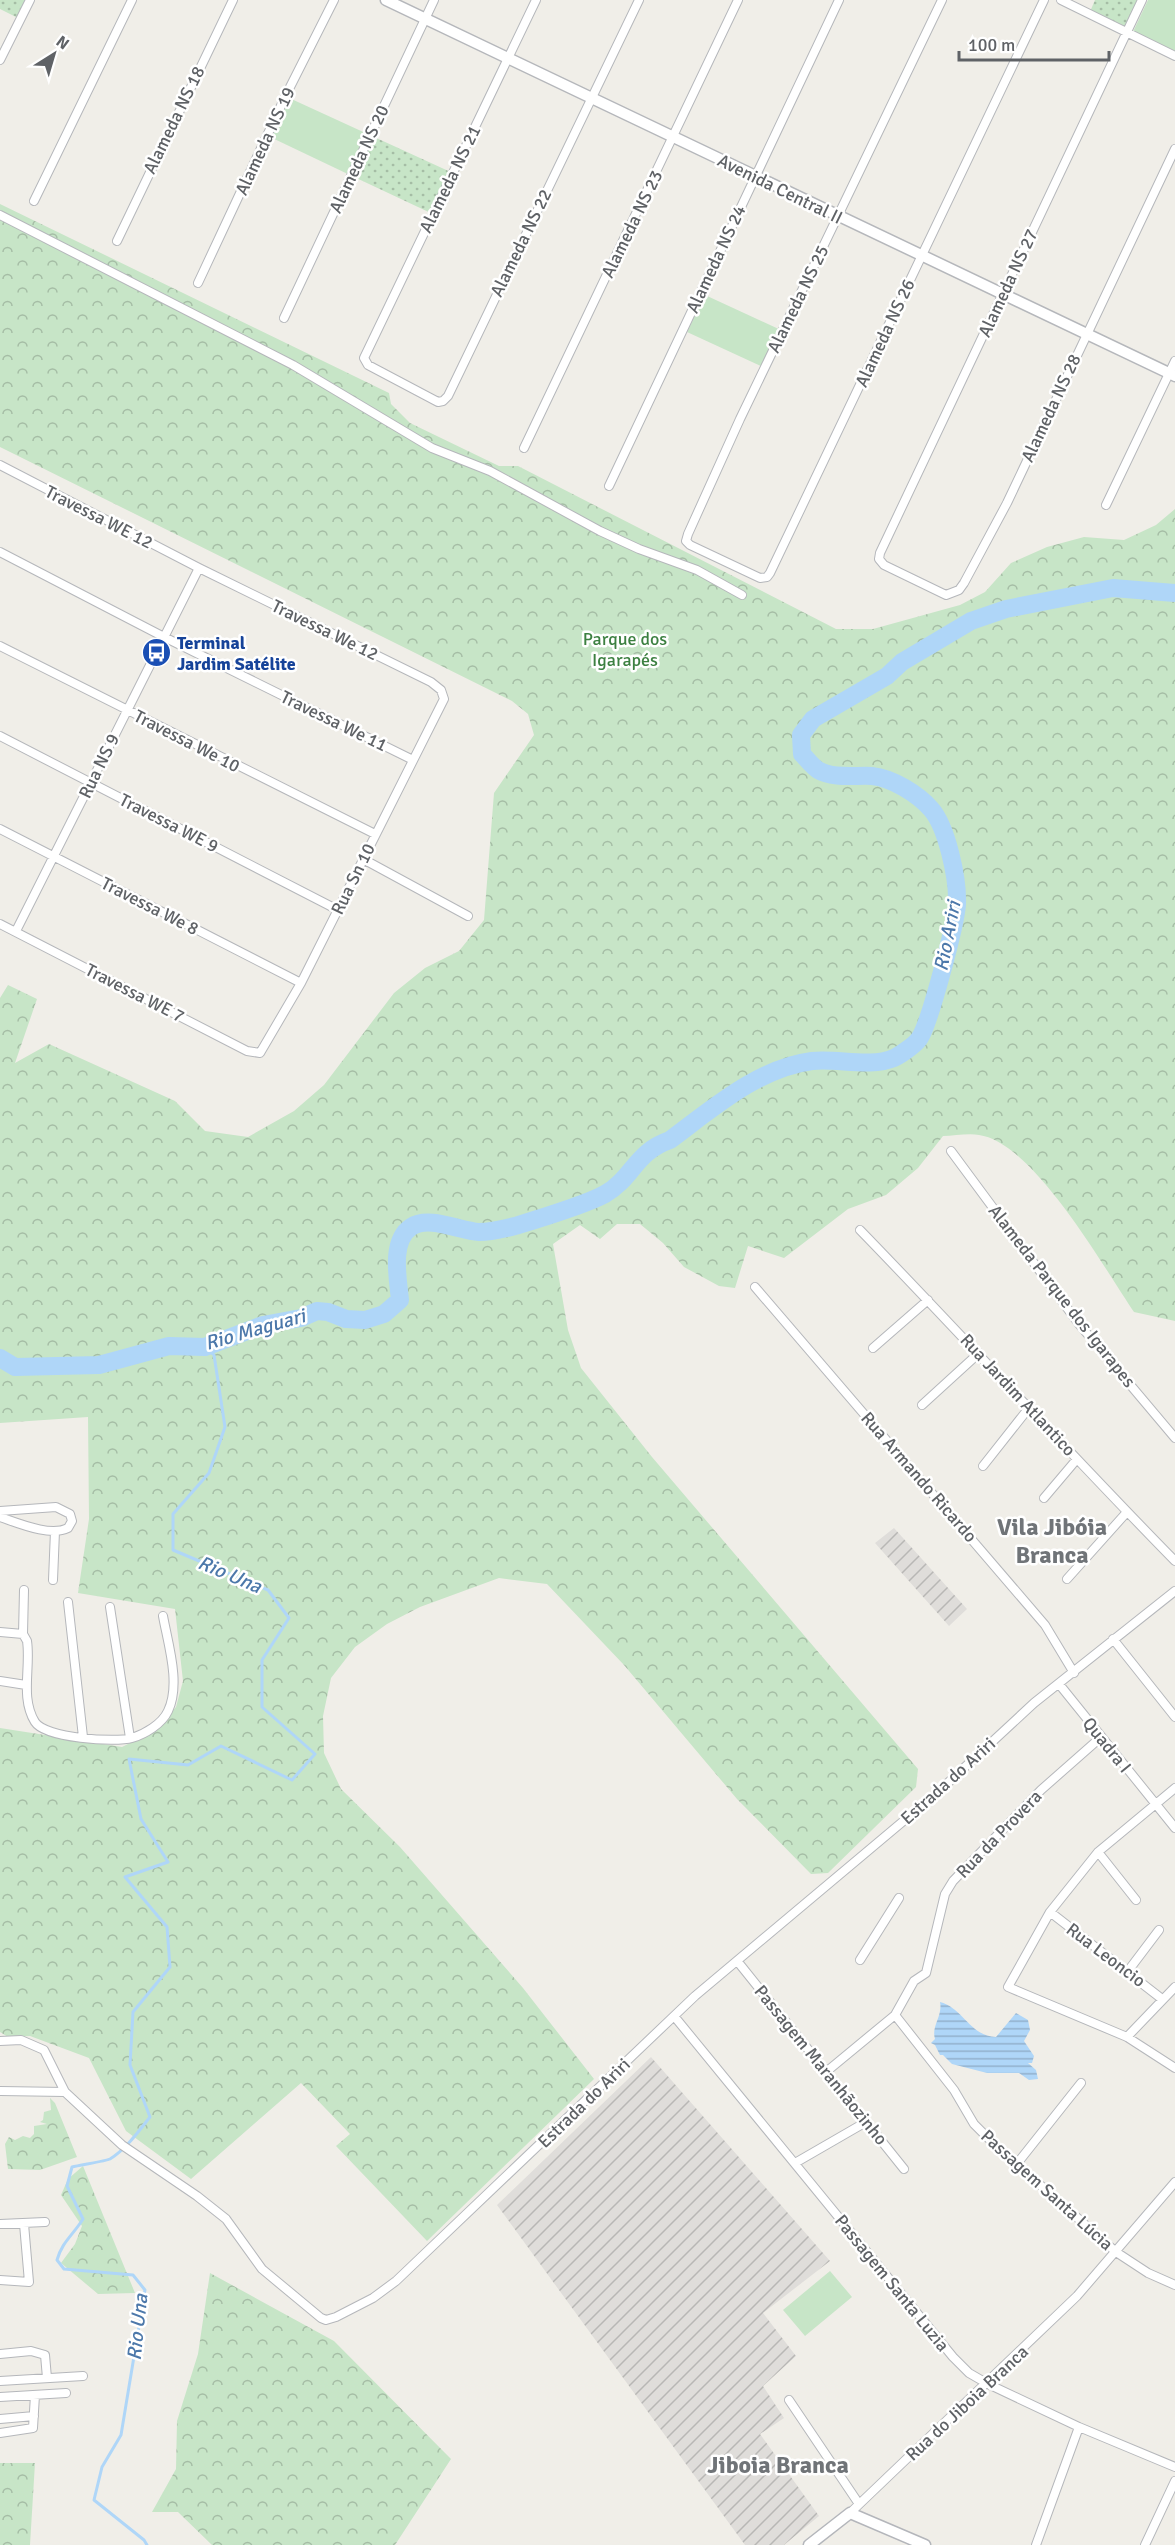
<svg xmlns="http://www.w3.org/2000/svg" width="1175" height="2545" font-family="Signika,sans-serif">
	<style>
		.industrial { fill: url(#industrial-furrows) }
		.forest { fill: url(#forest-crowns) }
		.park { fill: url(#park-dots) }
		.pitch { fill: #c7e5c7 }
		.water { fill: url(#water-rules) }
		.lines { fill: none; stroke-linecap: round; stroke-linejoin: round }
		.stream { stroke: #afd6f8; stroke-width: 3 }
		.river { stroke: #afd6f8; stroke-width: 18 }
		.minor-casing { stroke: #b5b7bb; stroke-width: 10 }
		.tertiary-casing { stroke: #b5b7bb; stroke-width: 13 }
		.secondary-casing { stroke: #b4b6bb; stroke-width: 13 }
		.minor { stroke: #fff; stroke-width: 8 }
		.tertiary { stroke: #fff; stroke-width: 10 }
		.secondary { stroke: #fff; stroke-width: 10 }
		.labels { text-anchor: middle; stroke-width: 5; stroke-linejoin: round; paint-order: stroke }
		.street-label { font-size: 18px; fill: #5f6266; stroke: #fff }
		.park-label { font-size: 18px; fill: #3c8041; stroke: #fff }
		.transit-label { font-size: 18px; font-weight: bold; fill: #164399; stroke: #fff; text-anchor: start }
		.water-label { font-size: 20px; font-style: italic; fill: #4c78aa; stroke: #fff }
		.district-label { font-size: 24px; font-weight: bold; fill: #707478; stroke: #fff }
	</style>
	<defs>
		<pattern id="industrial-furrows" width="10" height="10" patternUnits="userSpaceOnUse" patternTransform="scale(1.5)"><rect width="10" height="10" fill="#dfddda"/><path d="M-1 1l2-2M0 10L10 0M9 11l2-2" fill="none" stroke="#b8b7b5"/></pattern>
		<pattern id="forest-crowns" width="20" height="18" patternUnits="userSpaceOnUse" patternTransform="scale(1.5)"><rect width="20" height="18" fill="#c7e5c7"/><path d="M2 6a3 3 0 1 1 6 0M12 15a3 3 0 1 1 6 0" fill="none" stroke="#a5bda5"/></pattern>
		<pattern id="park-dots" width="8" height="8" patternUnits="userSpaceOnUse" patternTransform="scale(1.5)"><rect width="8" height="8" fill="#c7e5c7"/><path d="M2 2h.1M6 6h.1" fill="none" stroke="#a5bda5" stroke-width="1.8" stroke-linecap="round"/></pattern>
		<pattern id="water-rules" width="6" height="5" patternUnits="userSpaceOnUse" patternTransform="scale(1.5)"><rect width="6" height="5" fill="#afd6f8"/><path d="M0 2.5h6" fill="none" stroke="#92b1cd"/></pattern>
	</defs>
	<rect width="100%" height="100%" fill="#f0eee8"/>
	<path class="industrial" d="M 894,1528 L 967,1609 L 949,1626 L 875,1543 Z
		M 651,2057 L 830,2261 L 763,2313 L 796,2356 L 763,2386 L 784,2418 L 760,2434 L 819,2516 L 784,2545 L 745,2545 L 497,2205 Z"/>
	<path class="forest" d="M 0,204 L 389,393 L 391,404 L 410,423 L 499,466 L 518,466 L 836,629 L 873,629 L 960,605 L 985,592 L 1011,563 L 1047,547 L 1084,537 L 1124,540 L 1156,525 L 1175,509 L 1175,1321 L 1134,1312 C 1104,1268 1033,1142 979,1135 C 968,1133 954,1136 943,1136 L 918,1168 L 886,1195 L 848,1209 L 784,1258 L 748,1246 L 735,1288 L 719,1286 L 684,1267 L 663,1243 L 640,1224 L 617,1224 L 600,1239 L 580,1225 L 553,1244 L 568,1330 L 581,1368 L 652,1457 L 918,1769 L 916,1787 L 828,1873 L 811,1874 L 737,1799 L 624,1665 L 547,1584 L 499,1578 L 420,1607 L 387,1624 L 355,1647 L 331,1678 L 323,1716 L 324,1753 L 341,1789 L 400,1847 L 523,1988 L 594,2079 L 427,2241 L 336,2146 L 350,2134 L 301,2083 L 191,2179 L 126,2131 L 89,2058 L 30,2036 L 8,2037 L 0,2032 L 0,1728 L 122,1747 L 154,1731 L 176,1707 L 183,1681 L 175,1609 L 78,1593 L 89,1519 L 88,1417 L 0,1423 L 0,998 L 8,985 L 37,999 L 15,1063 L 49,1044 L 175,1101 L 205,1131 L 248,1137 L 294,1111 L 324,1085 L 394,993 L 425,968 L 459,951 L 484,920 L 494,793 L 534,735 L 528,714 L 512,701 L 0,447 Z
		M 50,2098 L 55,2103 L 77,2157 L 40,2170 L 8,2169 L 5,2144 L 9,2137 L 15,2140 L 23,2136 L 30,2138 L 34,2134 L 34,2126 L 47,2124 L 40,2122 L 43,2120 L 44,2112 L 51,2110 Z
		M 83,2166 L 135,2293 L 98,2294 L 61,2263 L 75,2244 L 82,2226 L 61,2195 L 68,2179 Z
		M 210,2273 L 334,2341 L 451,2459 L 395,2545 L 212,2545 L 178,2512 L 152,2512 L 176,2469 L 177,2421 L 198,2354 Z
		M 0,2463 L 35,2463 L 30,2545 L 0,2545 Z"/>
	<path class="park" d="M 0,0 L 27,0 L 18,18 L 0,9 Z
		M 1095,0 L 1144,0 L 1129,33 L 1089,14 Z
		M 372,136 L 455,174 L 435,215 L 352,176 Z"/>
	<path class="pitch" d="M 1148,0 L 1175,0 L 1175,54 L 1132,34 Z
		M 287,97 L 372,136 L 352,176 L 268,136 Z
		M 705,295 L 783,331 L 765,368 L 687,332 Z
		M 830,2271 L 852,2297 L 805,2336 L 783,2310 Z"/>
	<path class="water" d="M 940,2002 C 963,2008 970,2036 996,2037 L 1016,2013 L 1028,2020 L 1030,2030 L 1024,2041 L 1034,2056 L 1032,2063 L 1028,2063 L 1036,2070 L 1038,2079 L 1029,2080 L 1019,2073 L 987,2073 L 952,2064 L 943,2055 L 940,2055 L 935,2045 L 931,2043 L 935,2039 C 931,2026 943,2016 940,2002 Z"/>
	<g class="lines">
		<path class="stream" d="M 147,2545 L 144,2540 L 94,2500 L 102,2467 L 121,2435 L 145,2290 L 133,2275 L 64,2269 L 57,2260 C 62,2242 73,2235 83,2219 L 67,2186 L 72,2167 C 80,2165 106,2161 110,2159 C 126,2149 138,2132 150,2117 L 130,2065 L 133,2012 L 170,1967 L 167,1927 L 125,1877 L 168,1862 L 141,1819 L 129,1759 L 188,1765 L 221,1746 L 292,1780 L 315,1754 L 262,1707 L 262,1660 L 289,1618 L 268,1590 L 173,1550 L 173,1514 L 209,1473 L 225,1427 L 214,1355 L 205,1347"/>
		<path class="river" d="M 0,1358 L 15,1367 L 99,1365 L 169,1346 L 205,1347 L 263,1325 L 301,1318 L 317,1311 L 328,1312 L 346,1319 L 365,1320 L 384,1314 L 400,1300 C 398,1279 390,1241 411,1227 C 429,1215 460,1231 479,1232 C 490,1232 503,1229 515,1226 C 538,1219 585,1205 605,1194 C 633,1178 635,1152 670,1140 C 712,1109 758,1068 812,1061 C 837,1058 870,1068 894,1058 C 900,1055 915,1045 919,1039 C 929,1026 956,923 957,904 C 958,879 947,827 931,809 C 918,794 892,778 872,776 C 856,775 833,779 818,770 C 812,766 807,759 802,754 L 801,735 L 813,719 L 887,676 L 902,662 L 971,621 L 1006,609 L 1113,588 L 1175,593"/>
		<defs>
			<path id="minor" d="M 536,0 L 364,358 L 368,365 L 438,402 L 443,401 L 448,396 L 639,0
				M 942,0 L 740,419 L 688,534 L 686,541 L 690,545 L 760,578 L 767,577 L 770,573 L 1044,0
				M 1061,0 L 1175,56
				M 1142,0 L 880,553 L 879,559 L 884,565 L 946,595 L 959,590 L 964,583 L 1007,503 L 1175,149
				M 0,60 L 30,0
				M 34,201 L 132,0
				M 0,215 L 293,365 L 432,448 L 490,471 L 600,531 L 639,549 L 697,570 L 742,595
				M 117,241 L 233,0
				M 198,283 L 286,95 L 334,0
				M 284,318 L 434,0
				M 524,448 L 738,0
				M 0,465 L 199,568 L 431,682 L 441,690 L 444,699 L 301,983 L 260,1053 L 247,1051 L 0,924
				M 609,486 L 839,0
				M 1106,505 L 1175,361
				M 0,552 L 164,637 L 413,760
				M 0,646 L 375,834
				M 0,736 L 338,910
				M 0,829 L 301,983
				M 363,859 L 468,916
				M 16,931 L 199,568
				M 951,1151 L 1079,1324 L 1175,1438
				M 860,1230 C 966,1339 1068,1452 1175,1561
				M 755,1287 L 1045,1625 L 1074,1673
				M 873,1348 L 928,1300
				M 922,1405 L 979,1353
				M 983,1466 L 1028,1409
				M 1044,1498 L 1077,1459
				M 0,1511 L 56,1507 L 70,1514 L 72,1521 L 68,1528 C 50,1537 18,1523 0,1517
				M 1067,1579 L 1127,1512
				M 53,1580 L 55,1531
				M 68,1602 L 83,1737
				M 110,1607 L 130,1738
				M 0,1632 L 23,1634 L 27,1641 C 31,1667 20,1698 35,1722 C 45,1738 115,1743 132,1738 C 145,1734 162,1724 168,1711 C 181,1684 168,1644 163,1616
				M 23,1634 L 24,1590
				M 1113,1639 L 1175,1717
				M 0,1681 L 26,1685
				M 1059,1684 L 1175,1828
				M 1175,1788 L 1098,1852 L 1050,1912 L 1008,1987 L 1127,2037 L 1175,2068
				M 1098,1852 L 1136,1900
				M 1050,1912 L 1162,1999
				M 860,1960 L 899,1898
				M 738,1962 L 904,2169
				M 1128,1971 L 1159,1930
				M 895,2015 L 954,2090 L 974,2124 L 995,2145 L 1116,2252 L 1148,2273 L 1175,2285
				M 674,2016 L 953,2357 L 969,2373 L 988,2384 L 1079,2427 L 1175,2467
				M 1127,2037 L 1175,1987
				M 0,2041 L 21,2040 L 44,2050 L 65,2092 L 122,2145 L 197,2196 L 226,2219 L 262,2269 L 321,2318 L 326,2320 L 336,2317 L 373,2298 L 396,2281 L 695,1996 L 938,1792 L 1034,1703 L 1175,1591
				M 826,2072 L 895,2015 L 914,1981 L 926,1973 L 945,1894 L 953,1881 L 1041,1790 L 1100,1738
				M 0,2091 L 65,2092
				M 795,2163 L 866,2122
				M 1016,2165 L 1081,2083
				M 0,2224 L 45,2222
				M 0,2280 L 29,2282 L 24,2224
				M 0,2354 L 31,2351 L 45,2355 L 47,2378
				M 0,2381 L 83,2376
				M 0,2397 L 66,2393
				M 789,2400 L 859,2504
				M 0,2419 L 34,2416
				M 0,2433 L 33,2428 L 35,2395
				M 850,2513 L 1077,2296 L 1175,2182
				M 1036,2545 L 1079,2427
				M 1145,2545 L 1175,2481"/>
			<path id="tertiary" d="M 386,0 L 1175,376"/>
			<path id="secondary" d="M 809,2545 L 850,2513 L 925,2545"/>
		</defs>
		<use href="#minor" class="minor-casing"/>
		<use href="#tertiary" class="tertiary-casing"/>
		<use href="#secondary" class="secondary-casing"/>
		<use href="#minor" class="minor"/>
		<use href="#tertiary" class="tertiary"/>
		<use href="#secondary" class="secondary"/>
	</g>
	<defs>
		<symbol id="bus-disc" viewBox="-11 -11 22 22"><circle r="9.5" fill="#1a4fb4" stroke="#fff"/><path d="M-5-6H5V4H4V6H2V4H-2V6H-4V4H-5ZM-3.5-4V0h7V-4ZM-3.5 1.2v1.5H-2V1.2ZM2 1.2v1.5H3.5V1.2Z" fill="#fff"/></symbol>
	</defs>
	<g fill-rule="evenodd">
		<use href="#bus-disc" x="140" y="636" width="33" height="33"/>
	</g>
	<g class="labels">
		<g class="street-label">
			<text transform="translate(174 120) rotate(-64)" y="6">Alameda NS 18</text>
			<text transform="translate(265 141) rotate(-65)" y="6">Alameda NS 19</text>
			<text transform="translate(359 159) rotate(-65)" y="6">Alameda NS 20</text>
			<text transform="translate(450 179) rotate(-64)" y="6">Alameda NS 21</text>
			<text transform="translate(780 189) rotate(26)" y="6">Avenida Central II</text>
			<text transform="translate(632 224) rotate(-64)" y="6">Alameda NS 23</text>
			<text transform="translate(521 243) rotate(-64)" y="6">Alameda NS 22</text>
			<text transform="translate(716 259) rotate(-65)" y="6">Alameda NS 24</text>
			<text transform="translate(1008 283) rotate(-65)" y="6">Alameda NS 27</text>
			<text transform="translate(798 299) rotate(-64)" y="6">Alameda NS 25</text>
			<text transform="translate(885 333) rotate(-65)" y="6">Alameda NS 26</text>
			<text transform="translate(1051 408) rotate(-65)" y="6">Alameda NS 28</text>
			<text transform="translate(99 517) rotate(27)" y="6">Travessa WE 12</text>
			<text transform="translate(325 630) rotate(26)" y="6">Travessa We 12</text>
			<text transform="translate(334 721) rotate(26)" y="6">Travessa We 11</text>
			<text transform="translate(187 741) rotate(27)" y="6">Travessa We 10</text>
			<text transform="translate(99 766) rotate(-64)" y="6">Rua NS 9</text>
			<text transform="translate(169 823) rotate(27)" y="6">Travessa WE 9</text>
			<text transform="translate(353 879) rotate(-64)" y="6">Rua Sn 10</text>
			<text transform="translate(150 906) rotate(27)" y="6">Travessa We 8</text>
			<text transform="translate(135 993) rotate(27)" y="6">Travessa WE 7</text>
			<text transform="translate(1062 1296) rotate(52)" y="6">Alameda Parque dos Igarapes</text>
			<text transform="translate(1018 1395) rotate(47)" y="6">Rua Jardim Atlantico</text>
			<text transform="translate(919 1477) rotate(49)" y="6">Rua Armando Ricardo</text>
			<text transform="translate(1107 1745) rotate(51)" y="6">Quadra I</text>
			<text transform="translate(948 1781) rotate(-42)" y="6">Estrada do Ariri</text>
			<text transform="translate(999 1834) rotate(-46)" y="6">Rua da Provera</text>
			<text transform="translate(1106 1955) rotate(37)" y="6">Rua Leoncio</text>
			<text transform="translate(821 2065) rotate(51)" y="6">Passagem Maranhãozinho</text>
			<text transform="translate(584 2103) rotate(-44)" y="6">Estrada do Ariri</text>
			<text transform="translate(1047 2190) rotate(42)" y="6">Passagem Santa Lúcia</text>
			<text transform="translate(892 2283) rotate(51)" y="6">Passagem Santa Luzia</text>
			<text transform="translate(967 2403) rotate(-43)" y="6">Rua do Jiboia Branca</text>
		</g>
		<g class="park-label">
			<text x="625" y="645">Parque dos<tspan x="625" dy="21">Igarapés</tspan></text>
		</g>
		<g class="transit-label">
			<text x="177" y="649">Terminal<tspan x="177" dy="21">Jardim Satélite</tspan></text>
		</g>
		<g class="water-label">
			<text transform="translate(947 936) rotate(-79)" y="7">Rio Ariri</text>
			<text transform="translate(255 1329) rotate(-16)" y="7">Rio Maguari</text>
			<text transform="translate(230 1574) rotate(23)" y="7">Rio Una</text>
			<text transform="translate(137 2327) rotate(-84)" y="7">Rio Una</text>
		</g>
		<g class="district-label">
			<text x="1052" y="1535">Vila Jibóia<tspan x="1052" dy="28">Branca</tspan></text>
			<text x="778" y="2473">Jiboia Branca</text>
		</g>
	</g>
	<g transform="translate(54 54) rotate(37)" stroke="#ffffff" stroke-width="4.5" paint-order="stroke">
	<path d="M0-4.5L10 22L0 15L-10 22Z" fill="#5f6266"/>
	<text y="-9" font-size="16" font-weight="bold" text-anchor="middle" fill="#5f6266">N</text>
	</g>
	<path d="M959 51v9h150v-9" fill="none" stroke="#5f6266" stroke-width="3"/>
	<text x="968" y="51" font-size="18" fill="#5f6266" stroke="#ffffff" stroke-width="4.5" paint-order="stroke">100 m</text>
</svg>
